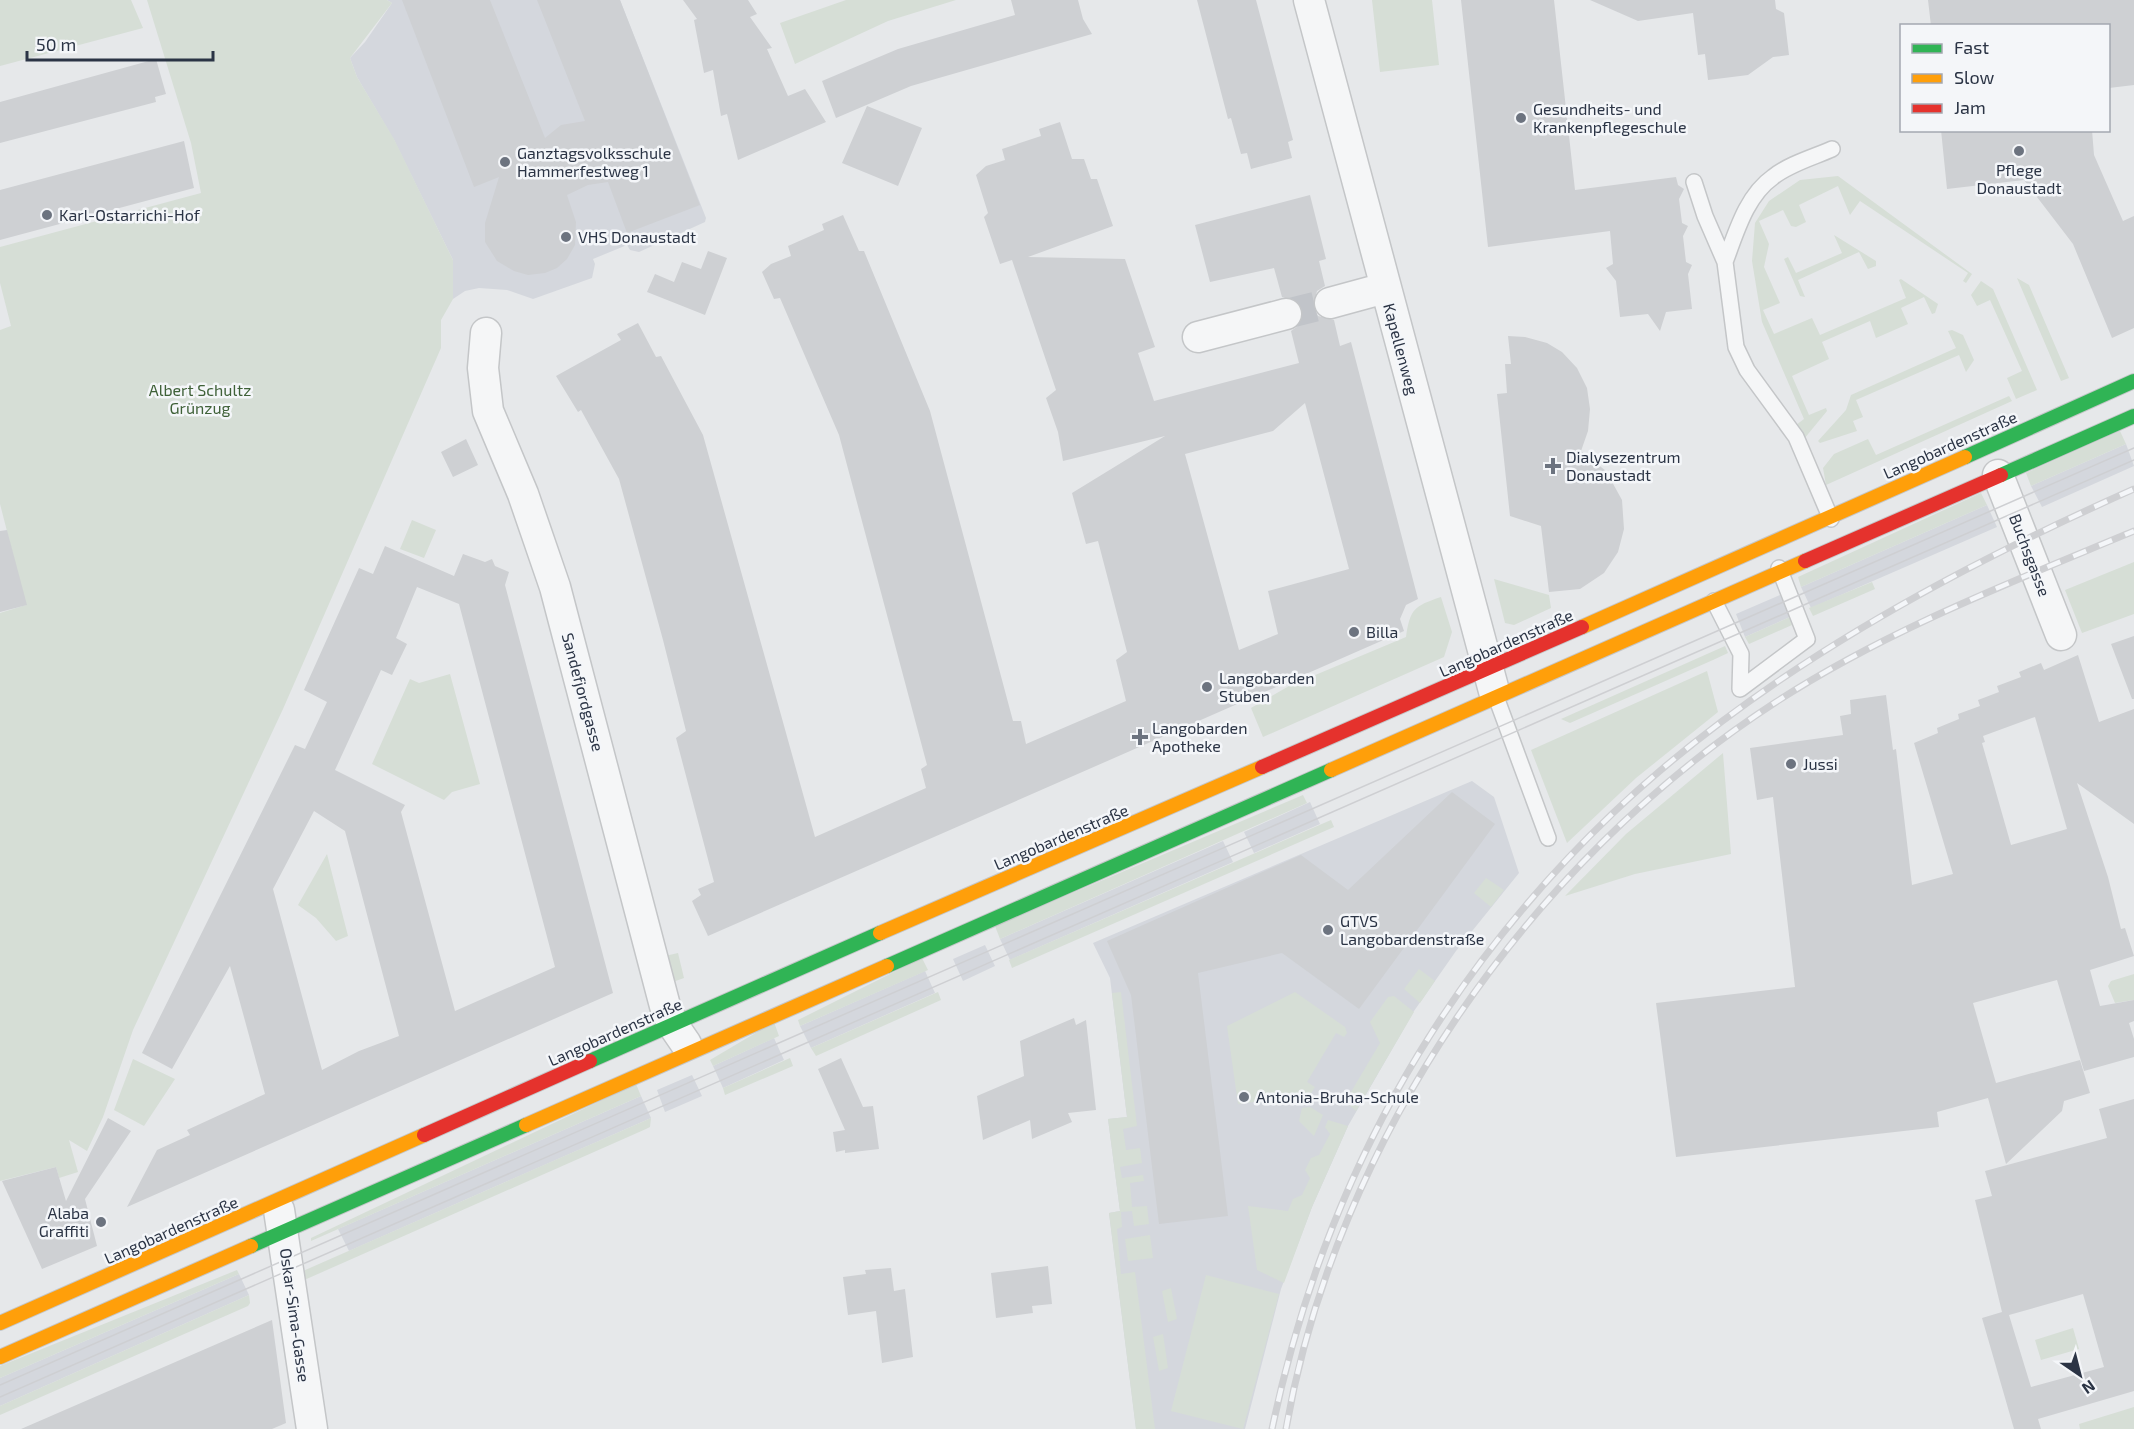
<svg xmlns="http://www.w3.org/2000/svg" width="2134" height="1429" font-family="'Exo 2',sans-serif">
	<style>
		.built { fill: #d4d7dd }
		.green { fill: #d6ded6 }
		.building { fill: #ced0d3; fill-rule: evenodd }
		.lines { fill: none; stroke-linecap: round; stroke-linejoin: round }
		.street-tunnel { stroke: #c1c4c9; stroke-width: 30; stroke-dasharray: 30 15; stroke-linecap: butt }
		.lane-casing { stroke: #c4c6c8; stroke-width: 18 }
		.street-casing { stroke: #c4c6c8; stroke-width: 33 }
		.fast-casing { stroke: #c4c6c8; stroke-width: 16 }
		.slow-casing { stroke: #c4c6c8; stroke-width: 16 }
		.jam-casing { stroke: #c4c6c8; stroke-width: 16 }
		.lane { stroke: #f5f6f7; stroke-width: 15 }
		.street { stroke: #f5f6f7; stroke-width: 30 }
		.fast { stroke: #30b455; stroke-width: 14 }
		.slow { stroke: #ff9f0a; stroke-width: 14 }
		.jam { stroke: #e5322d; stroke-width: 14 }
		.tram { stroke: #cecfd2; stroke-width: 1.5 }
		.rail-casing { stroke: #cecfd2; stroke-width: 7 }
		.rail { stroke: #f4f6f9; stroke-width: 4.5; stroke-dasharray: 14; stroke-linecap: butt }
		.poi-dot { fill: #6c737f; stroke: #f4f6f9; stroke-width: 2 }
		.labels { text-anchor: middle; stroke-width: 5; stroke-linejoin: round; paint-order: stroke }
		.poi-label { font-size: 16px; fill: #2b3445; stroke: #f4f6f9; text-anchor: start }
		.street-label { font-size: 16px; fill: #2b3445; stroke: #f4f6f9 }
		.park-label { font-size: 16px; fill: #3f6138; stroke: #f4f6f9 }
	</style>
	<rect width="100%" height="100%" fill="#e6e8ea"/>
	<path class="built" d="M 387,0 L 620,0 L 706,218 L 705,222 L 639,252 L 630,250 L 627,245 L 593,259 L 595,264 L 592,278 L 533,299 L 507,290 L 479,288 L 465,291 L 453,299 L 453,260 L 394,140 L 357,77 L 350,58 L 365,42 L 392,3 Z
		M 2126,444 L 2134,466 L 2042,507 L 2031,486 Z
		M 1987,505 L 1997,527 L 1811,608 L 1801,587 Z
		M 1780,595 L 1790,617 L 1745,637 L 1736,614 Z
		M 1472,781 L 1494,797 L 1519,873 L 1456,951 L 1414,1011 L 1348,1126 L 1312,1207 L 1281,1289 L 1245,1429 L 1136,1429 L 1109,1213 L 1120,1211 L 1108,1119 L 1127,1117 L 1110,978 L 1093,943 Z
		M 1310,802 L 1320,824 L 1254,853 L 1244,832 Z
		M 1223,841 L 1233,862 L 1010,960 L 1000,939 Z
		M 985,945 L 995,966 L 963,981 L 953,959 Z
		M 925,971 L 935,993 L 811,1048 L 800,1026 Z
		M 774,1038 L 784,1060 L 723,1088 L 713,1066 Z
		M 692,1075 L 702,1096 L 665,1112 L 657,1090 Z
		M 641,1096 L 651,1118 L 349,1251 L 338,1229 Z
		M 239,1274 L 249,1295 L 0,1406 L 0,1378 Z"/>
	<path class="green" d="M 0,0 L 131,0 L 143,28 L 0,66 Z
		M 147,0 L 387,0 L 392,3 L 350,58 L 357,77 L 394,139 L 453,260 L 453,299 L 441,320 L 441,348 L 283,709 L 133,1030 L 103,1117 L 87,1151 L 69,1140 L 78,1172 L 59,1178 L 56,1167 L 0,1181 L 0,613 L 26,605 L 0,504 L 0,330 L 11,326 L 0,283 L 0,247 L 201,193 L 191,143 Z
		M 846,0 L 956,0 L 888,21 L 795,64 L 780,23 Z
		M 1372,0 L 1432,0 L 1439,65 L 1380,72 Z
		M 1838,176 L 1972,274 L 1966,283 L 1963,281 L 1968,273 L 1860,201 L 1850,215 L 1838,186 L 1799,205 L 1806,222 L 1796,227 L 1791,226 L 1783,210 L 1759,221 L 1769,244 L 1764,267 L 1780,303 L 1763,310 L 1774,334 L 1812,318 L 1820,335 L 1906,298 L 1899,280 L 1901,279 L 1938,304 L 1935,313 L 1932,314 L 1924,297 L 1901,308 L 1908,324 L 1876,338 L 1870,321 L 1822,342 L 1829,359 L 1792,376 L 1809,415 L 1826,408 L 1827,411 L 1804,439 L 1796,425 L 1804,419 L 1762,322 L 1752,261 L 1755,223 L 1769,201 L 1800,180 Z
		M 1834,235 L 1876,261 L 1876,266 L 1868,269 L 1859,252 L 1798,280 L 1805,297 L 1800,296 L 1784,259 L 1788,257 L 1796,273 L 1842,253 Z
		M 2017,278 L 2029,285 L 2069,378 L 2061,381 Z
		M 1981,281 L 1993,289 L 2037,390 L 2016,399 L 2007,378 L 2022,371 L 1990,300 L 1977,306 L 1971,295 Z
		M 1952,330 L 1963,335 L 1974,360 L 1966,372 L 1959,355 L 1856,400 L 1863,417 L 1853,421 L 1857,431 L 1820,443 L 1818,441 L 1846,410 L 1851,395 L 1956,348 L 1948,331 Z
		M 2009,396 L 2012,401 L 1826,485 L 1823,468 L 1834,454 L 1868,439 L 1876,455 Z
		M 2120,431 L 2126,444 L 2031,486 L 2026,473 Z
		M 1981,493 L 1987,505 L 1801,587 L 1798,577 Z
		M 412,520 L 436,530 L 424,558 L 400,549 Z
		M 2134,562 L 2134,614 L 2082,633 L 2065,590 Z
		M 1494,579 L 1549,595 L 1551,608 L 1514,625 L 1505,623 Z
		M 1872,582 L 1875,589 L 1813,616 L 1809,608 Z
		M 1441,597 L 1452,632 L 1444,657 L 1263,737 L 1251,708 L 1289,686 L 1406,637 C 1410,609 1414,606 1441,597 Z
		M 1790,617 L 1792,625 L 1749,644 L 1745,637 Z
		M 1725,646 L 1728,653 L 1713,660 L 1570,723 L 1561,719 Z
		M 1707,671 L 1718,712 L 1636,778 L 1567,843 L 1531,750 Z
		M 450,674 L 480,784 L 452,792 L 444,800 L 372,764 L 410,679 L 419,683 Z
		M 1723,753 L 1731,854 L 1635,874 L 1565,896 L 1626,834 Z
		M 1303,795 L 1307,803 L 1000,939 L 995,926 Z
		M 1331,820 L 1334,827 L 1012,968 L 1009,960 Z
		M 327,854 L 348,936 L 336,941 L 316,918 L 298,905 Z
		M 1486,878 L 1504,890 L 1491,907 L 1474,893 Z
		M 678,953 L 684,978 L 670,983 L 665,956 Z
		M 922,958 L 928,970 L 800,1026 L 798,1020 Z
		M 1419,969 L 1435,981 L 1420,1003 L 1404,989 Z
		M 2134,974 L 2134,1000 L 2115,1003 L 2108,986 L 2111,981 Z
		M 938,992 L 941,1000 L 816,1056 L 811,1048 Z
		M 1121,992 L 1137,1126 L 1123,1129 L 1126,1150 L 1140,1148 L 1142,1163 L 1120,1167 L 1122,1178 L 1143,1175 L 1144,1181 L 1130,1183 L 1132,1207 L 1147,1206 L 1149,1224 L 1134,1226 L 1132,1211 L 1121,1212 L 1122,1227 L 1117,1229 L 1121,1274 L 1135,1272 L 1155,1429 L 1136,1429 L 1109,1213 L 1120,1211 L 1108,1119 L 1127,1117 L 1112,993 Z
		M 1295,992 L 1345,1027 L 1347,1033 L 1344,1037 L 1336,1033 L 1307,1082 L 1315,1087 L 1310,1095 L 1238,1104 L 1227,1026 Z
		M 1394,996 L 1414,1012 L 1356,1111 L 1340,1098 L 1345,1091 L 1351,1092 L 1380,1043 L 1370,1022 L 1388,997 Z
		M 774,1022 L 779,1036 L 713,1066 L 710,1060 Z
		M 790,1058 L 793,1066 L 725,1095 L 723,1088 Z
		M 133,1059 L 175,1079 L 144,1126 L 114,1110 Z
		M 636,1084 L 641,1096 L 311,1241 L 311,1238 Z
		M 1310,1107 L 1323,1115 L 1314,1136 L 1299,1121 L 1302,1108 Z
		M 651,1118 L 650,1127 L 646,1129 L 302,1281 L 303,1271 Z
		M 1328,1120 L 1348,1126 L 1312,1207 L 1284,1283 L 1257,1270 L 1248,1206 L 1288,1211 L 1293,1199 L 1302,1195 L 1310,1178 L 1305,1170 L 1311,1158 L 1319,1155 L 1330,1134 L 1325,1127 Z
		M 1150,1235 L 1153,1258 L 1128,1261 L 1125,1239 Z
		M 237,1270 L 239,1274 L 0,1378 L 0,1366 Z
		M 1206,1275 L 1279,1294 L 1243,1429 L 1171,1411 Z
		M 1171,1288 L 1177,1319 L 1168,1322 L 1162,1291 Z
		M 249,1295 L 250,1303 L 248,1306 L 0,1415 L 0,1406 Z
		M 2073,1328 L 2079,1349 L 2041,1360 L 2035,1340 Z
		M 1163,1334 L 1168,1368 L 1159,1371 L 1153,1337 Z
		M 2134,1407 L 2134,1429 L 2080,1429 L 2079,1424 Z"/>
	<path class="building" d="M 402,0 L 490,0 L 545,138 L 561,125 L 585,121 L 537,0 L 620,0 L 700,205 L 627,233 L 608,182 L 588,185 L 567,195 L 576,222 L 575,245 L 567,259 L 557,268 L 545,273 L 528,275 L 514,271 L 497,261 L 485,242 L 485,223 L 499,177 L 474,187 Z
		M 683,0 L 748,0 L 757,14 L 750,17 L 772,48 L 767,49 L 788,96 L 805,89 L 826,122 L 738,160 L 727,114 L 721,116 L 713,70 L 704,73 L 694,20 L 697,19 Z
		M 1011,0 L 1078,0 L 1083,19 L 1092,34 L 911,86 L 836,118 L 822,81 L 898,49 L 1015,15 Z
		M 1197,0 L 1256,0 L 1293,140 L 1288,142 L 1292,158 L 1251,169 L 1247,153 L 1241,154 L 1231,118 L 1228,119 Z
		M 1461,0 L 1554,0 L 1575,190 L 1676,177 L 1678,185 L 1684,189 L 1679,199 L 1682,223 L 1688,226 L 1683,236 L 1686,262 L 1692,265 L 1688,274 L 1692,309 L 1666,312 L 1660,331 L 1648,314 L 1620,317 L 1616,281 L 1606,268 L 1613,264 L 1610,231 L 1488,247 Z
		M 1590,0 L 1775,0 L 1776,9 L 1784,13 L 1789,55 L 1773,57 L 1748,75 L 1708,80 L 1705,54 L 1698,55 L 1693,13 L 1638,21 Z
		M 1928,0 L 2134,0 L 2134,85 L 2109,88 L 2109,26 L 1931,26 Z
		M 156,59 L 166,94 L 155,97 L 156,102 L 0,143 L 0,102 Z
		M 867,106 L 922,128 L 898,186 L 842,163 Z
		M 1060,122 L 1072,159 L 1084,159 L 1091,179 L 1097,179 L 1113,226 L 1028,257 L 1125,259 L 1155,347 L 1138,353 L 1154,401 L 1299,363 L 1291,331 L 1298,326 L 1303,310 L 1298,302 L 1282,297 L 1274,268 L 1210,282 L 1195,225 L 1310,195 L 1326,259 L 1319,261 L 1325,286 L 1317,291 L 1313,307 L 1318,316 L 1334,320 L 1340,346 L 1351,342 L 1418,599 L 1406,605 L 1400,619 L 1404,631 L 708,936 L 692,901 L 701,895 L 698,889 L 714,882 L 676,738 L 686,731 L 663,640 L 619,479 L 581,410 L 578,412 L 556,376 L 621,340 L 617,334 L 638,323 L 656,357 L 661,356 L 703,435 L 815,837 L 926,788 L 921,769 L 927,765 L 839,435 L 780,298 L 774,299 L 762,272 L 771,264 L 791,256 L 788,246 L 824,230 L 822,224 L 843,215 L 859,251 L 864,251 L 930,411 L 1013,721 L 1021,721 L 1026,744 L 1126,701 L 1116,660 L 1127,652 L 1098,541 L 1086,544 L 1072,493 L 1165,436 L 1063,461 L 1058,432 L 1046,398 L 1056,390 L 1012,260 L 1000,264 L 984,217 L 988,213 L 976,175 L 986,166 L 1005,160 L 1002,149 L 1041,136 L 1039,129 ZM 1305,403 L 1349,569 L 1268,591 L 1278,634 L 1239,650 L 1185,454 L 1273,431 Z
		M 1941,130 L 2092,130 L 2094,155 L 2123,221 L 2134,216 L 2134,328 L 2112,338 L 2073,244 L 2024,180 L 1947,189 Z
		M 184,141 L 194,188 L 0,240 L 0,190 Z
		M 708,251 L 727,258 L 705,315 L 647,292 L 655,274 L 674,282 L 682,262 L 701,269 Z
		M 1508,336 L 1525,337 L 1547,343 L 1562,352 L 1577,368 L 1587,388 L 1590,409 L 1588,431 L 1581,451 L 1606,471 L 1622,500 L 1624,529 L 1618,552 L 1604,573 L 1580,589 L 1549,592 L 1541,526 L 1510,516 L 1497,394 L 1507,393 L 1505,364 L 1511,364 Z
		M 466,439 L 478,465 L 453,477 L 441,452 Z
		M 7,530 L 27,605 L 0,612 L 0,531 Z
		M 385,546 L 454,576 L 463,554 L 485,562 L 492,559 L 495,566 L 509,572 L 505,585 L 613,993 L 127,1207 L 157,1150 L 190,1135 L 187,1130 L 265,1094 L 230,966 L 172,1069 L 142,1053 L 295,745 L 305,749 L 327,702 L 304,690 L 359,568 L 373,574 ZM 417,587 L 459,604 L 555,967 L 455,1011 L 401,812 L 405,805 L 335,770 L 381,670 L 392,675 L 407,644 L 396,638 ZM 314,811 L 345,831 L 399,1036 L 359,1051 L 322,1070 L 273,889 Z
		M 2134,636 L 2134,699 L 2132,699 L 2111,644 Z
		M 2078,655 L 2099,722 L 2134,709 L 2134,824 L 2077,783 L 2108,877 L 2121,929 L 2125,928 L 2134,956 L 2090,970 L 2100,1006 L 2134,1000 L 2134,1021 L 2129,1023 L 2134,1039 L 2134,1057 L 2084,1071 L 2057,980 L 1973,1003 L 1996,1083 L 2080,1060 L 2090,1093 L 2064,1101 L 2062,1111 L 2006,1164 L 1988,1098 L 1937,1112 L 1939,1127 L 1676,1157 L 1656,1003 L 1795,987 L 1773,797 L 1757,800 L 1750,748 L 1843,735 L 1840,716 L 1851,714 L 1850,700 L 1886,695 L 1893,750 L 1896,749 L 1912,885 L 1953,874 L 1914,743 L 1938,733 L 1937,728 L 1959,719 L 1958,714 L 1980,706 L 1978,700 L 1999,692 L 1997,686 L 2021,677 L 2019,672 L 2041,663 L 2044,670 ZM 2035,717 L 2067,829 L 2011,845 L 1982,743 L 1985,742 L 1983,736 Z
		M 1452,792 L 1495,824 L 1359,1009 L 1282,953 L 1198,973 L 1228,1216 L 1159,1224 L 1131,995 L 1107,941 L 1301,855 L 1348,890 Z
		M 1074,1018 L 1076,1025 L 1086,1020 L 1096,1110 L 1068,1113 L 1072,1122 L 1032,1139 L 1030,1120 L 983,1140 L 977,1096 L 1024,1076 L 1020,1041 Z
		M 841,1058 L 863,1107 L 873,1106 L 879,1149 L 845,1153 L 845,1150 L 836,1152 L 833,1132 L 845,1130 L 818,1069 Z
		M 2134,1099 L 2134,1391 L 2038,1419 L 2041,1429 L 2014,1429 L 1982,1318 L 2002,1312 L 1975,1200 L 1992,1196 L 1985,1171 L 2107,1138 L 2099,1109 ZM 2083,1294 L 2104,1367 L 2031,1387 L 2009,1315 Z
		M 108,1118 L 131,1131 L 85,1199 L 97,1246 L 42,1269 L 2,1181 L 56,1167 L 66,1201 Z
		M 1048,1266 L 1052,1304 L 1032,1306 L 1033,1313 L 996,1318 L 991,1273 Z
		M 891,1268 L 894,1291 L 905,1289 L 913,1357 L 882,1363 L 876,1311 L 848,1315 L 843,1277 L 866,1274 L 865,1270 Z
		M 272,1320 L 286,1423 L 272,1429 L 21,1429 Z"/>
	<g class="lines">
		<path class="street-tunnel" d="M 1286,314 L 1330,303"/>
		<defs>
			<path id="lane" d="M 1694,182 L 1705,216 L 1725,262 L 1736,347 L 1747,370 L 1796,437 L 1831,519
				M 1725,262 C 1736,233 1746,196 1773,177 C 1789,164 1814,157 1832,149
				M 1714,601 L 1741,654 L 1740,689 L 1807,639 L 1779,568
				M 1496,697 L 1548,838"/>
			<path id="street" d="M 1309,0 L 1494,691
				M 1330,303 L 1385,288
				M 486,333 L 483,368 L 488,411 L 523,494 L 555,587 L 665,1006 L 673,1025 L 686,1044
				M 1198,337 L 1286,314
				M 1998,475 L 2061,635
				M 279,1210 L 312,1429"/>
			<path id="fast" d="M 1965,457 L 2134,381
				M 2001,475 L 2134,416
				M 887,966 L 1331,770
				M 590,1061 L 880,933
				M 251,1246 L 526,1125"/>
			<path id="slow" d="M 1582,627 L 1965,457
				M 1331,770 L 1805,561
				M 880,933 L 1262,767
				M 526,1125 L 887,966
				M 0,1323 L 424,1135
				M 0,1357 L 251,1246"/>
			<path id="jam" d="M 1805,561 L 2001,475
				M 1262,767 L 1582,627
				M 424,1135 L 590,1061"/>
		</defs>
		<use href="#lane" class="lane-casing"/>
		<use href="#street" class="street-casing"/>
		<use href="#fast" class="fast-casing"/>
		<use href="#slow" class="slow-casing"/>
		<use href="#jam" class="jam-casing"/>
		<use href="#lane" class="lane"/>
		<use href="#street" class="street"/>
		<use href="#fast" class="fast"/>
		<use href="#slow" class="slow"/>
		<use href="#jam" class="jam"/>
		<path class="tram" d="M 0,1385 L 2134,448
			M 0,1397 L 2134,460"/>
		<defs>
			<path id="rail" d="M 1272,1429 C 1322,1190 1436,982 1613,813 C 1759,674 1951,570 2134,489
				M 1286,1429 C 1336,1140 1530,861 1776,702 C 1887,630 2012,582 2134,531"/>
		</defs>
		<use href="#rail" class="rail-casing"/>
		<use href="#rail" class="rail"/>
	</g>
	<g class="poi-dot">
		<circle cx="1521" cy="118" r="6"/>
		<circle cx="2019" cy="151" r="6"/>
		<circle cx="505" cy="162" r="6"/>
		<circle cx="47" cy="215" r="6"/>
		<circle cx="566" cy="237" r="6"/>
		<path d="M1550 457h6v6h6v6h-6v6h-6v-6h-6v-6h6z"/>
		<circle cx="1354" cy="632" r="6"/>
		<circle cx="1207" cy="687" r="6"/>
		<path d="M1137 728h6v6h6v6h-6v6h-6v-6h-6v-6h6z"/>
		<circle cx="1791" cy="764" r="6"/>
		<circle cx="1328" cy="930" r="6"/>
		<circle cx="1244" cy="1097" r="6"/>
		<circle cx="101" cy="1222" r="6"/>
	</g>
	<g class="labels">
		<g class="poi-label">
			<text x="1533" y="115">Gesundheits- und<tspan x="1533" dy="18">Krankenpflegeschule</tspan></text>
			<text x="517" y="159">Ganztagsvolksschule<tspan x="517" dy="18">Hammerfestweg 1</tspan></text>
			<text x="2019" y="176" text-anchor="middle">Pflege<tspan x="2019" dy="18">Donaustadt</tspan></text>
			<text x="59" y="221">Karl-Ostarrichi-Hof</text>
			<text x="578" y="243">VHS Donaustadt</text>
			<text x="1566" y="463">Dialysezentrum<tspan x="1566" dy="18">Donaustadt</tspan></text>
			<text x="1366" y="638">Billa</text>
			<text x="1219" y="684">Langobarden<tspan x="1219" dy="18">Stuben</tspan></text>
			<text x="1152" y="734">Langobarden<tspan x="1152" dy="18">Apotheke</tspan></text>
			<text x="1803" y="770">Jussi</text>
			<text x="1340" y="927">GTVS<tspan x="1340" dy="18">Langobardenstraße</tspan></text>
			<text x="1256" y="1103">Antonia-Bruha-Schule</text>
			<text x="89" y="1219" text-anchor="end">Alaba<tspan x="89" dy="18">Graffiti</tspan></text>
		</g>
		<g class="street-label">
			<text transform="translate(1401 349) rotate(75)" y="6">Kapellenweg</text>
			<text transform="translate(1950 445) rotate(-24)" y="6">Langobardenstraße</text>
			<text transform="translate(2030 555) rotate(69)" y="6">Buchsgasse</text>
			<text transform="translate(1506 643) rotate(-24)" y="6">Langobardenstraße</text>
			<text transform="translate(583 692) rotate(75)" y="6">Sandefjordgasse</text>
			<text transform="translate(1061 837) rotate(-23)" y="6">Langobardenstraße</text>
			<text transform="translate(615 1032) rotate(-24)" y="6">Langobardenstraße</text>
			<text transform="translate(171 1230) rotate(-24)" y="6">Langobardenstraße</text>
			<text transform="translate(295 1315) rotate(82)" y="6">Oskar-Sima-Gasse</text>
		</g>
		<g class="park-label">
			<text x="200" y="396">Albert Schultz<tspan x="200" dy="18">Grünzug</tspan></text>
		</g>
	</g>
	<rect x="1900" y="24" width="210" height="108" fill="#f4f6f9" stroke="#a4a8b1" stroke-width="1.5"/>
	<rect x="1912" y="44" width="30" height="9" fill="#30b455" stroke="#a4a8b1" stroke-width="1.5"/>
	<text x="1954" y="54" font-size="18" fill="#2b3445">Fast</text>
	<rect x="1912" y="74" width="30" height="9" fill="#ff9f0a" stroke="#a4a8b1" stroke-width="1.5"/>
	<text x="1954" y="84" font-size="18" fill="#2b3445">Slow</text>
	<rect x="1912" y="104" width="30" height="9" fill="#e5322d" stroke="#a4a8b1" stroke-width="1.5"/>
	<text x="1954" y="114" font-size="18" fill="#2b3445">Jam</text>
	<g transform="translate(2080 1375) rotate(145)" stroke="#f4f6f9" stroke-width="4.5" paint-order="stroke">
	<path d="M0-4.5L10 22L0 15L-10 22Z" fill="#2b3445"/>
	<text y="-9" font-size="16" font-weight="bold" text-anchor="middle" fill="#2b3445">N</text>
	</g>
	<path d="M27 51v9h186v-9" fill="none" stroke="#2b3445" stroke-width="3"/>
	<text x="36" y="51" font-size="18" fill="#2b3445" stroke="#f4f6f9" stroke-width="4.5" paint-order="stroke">50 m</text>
</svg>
